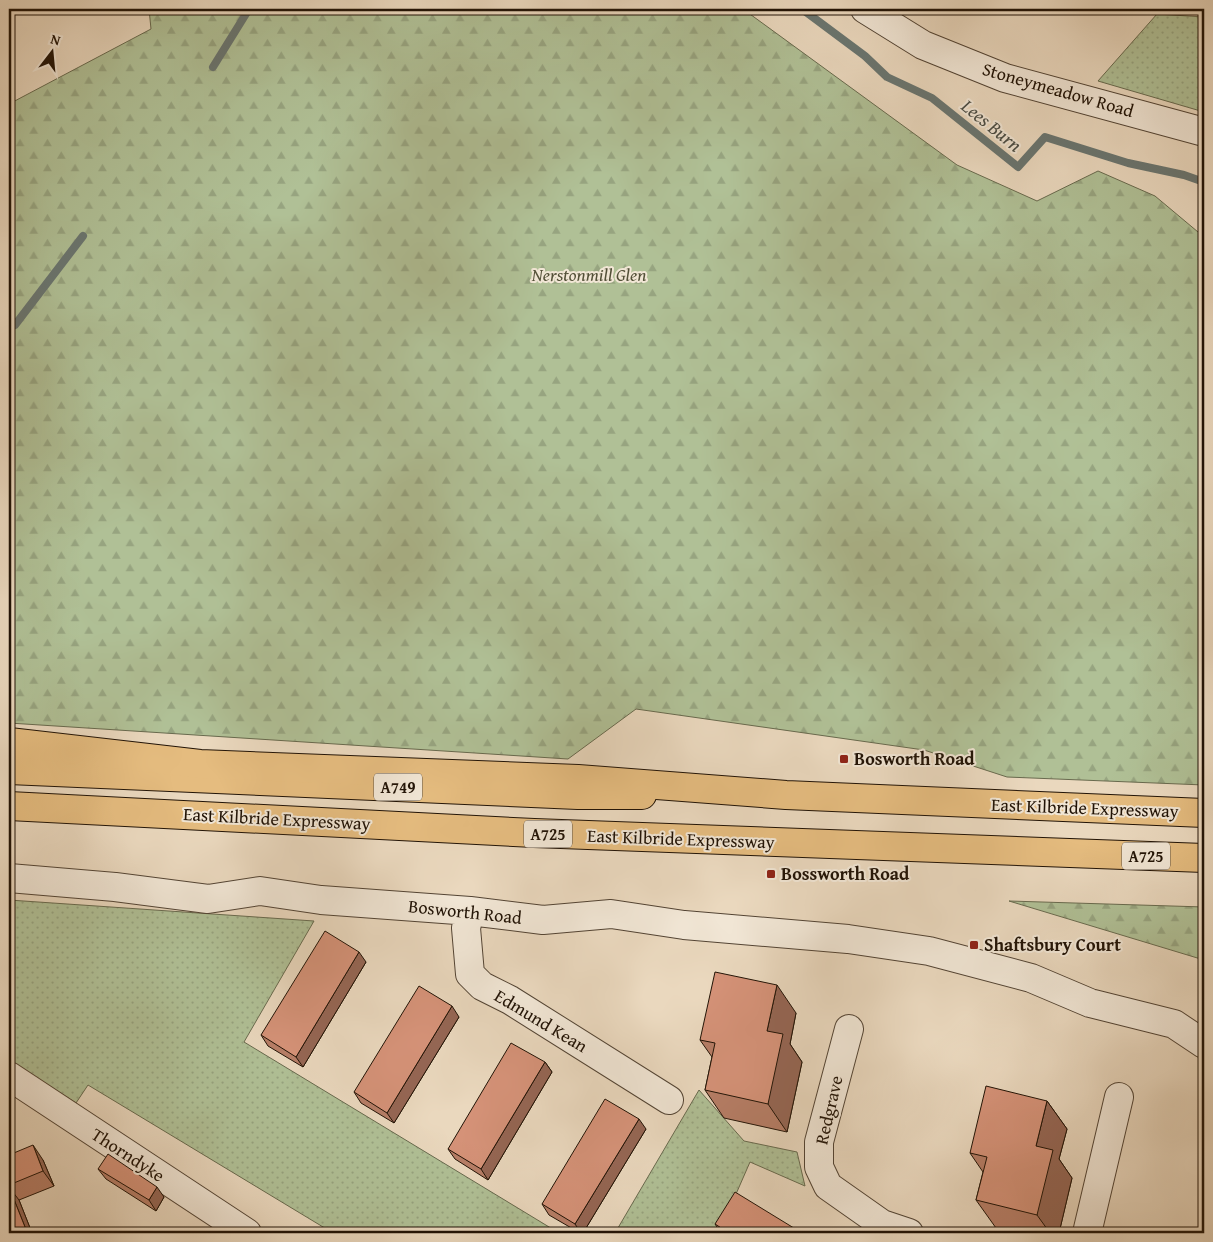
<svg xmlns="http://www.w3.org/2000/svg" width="1213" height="1242" font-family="'Gentium Book Plus',serif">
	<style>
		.grass { fill: url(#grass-dots); stroke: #686a4e }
		.forest { fill: url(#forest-firs); stroke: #686a4e }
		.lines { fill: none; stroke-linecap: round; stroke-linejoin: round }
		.stream { stroke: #6a7671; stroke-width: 8 }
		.minor-casing { stroke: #534434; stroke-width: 30 }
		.primary-casing { stroke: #211306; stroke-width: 30 }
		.trunk-casing { stroke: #211306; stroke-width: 30 }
		.minor { stroke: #f1e6d5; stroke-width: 28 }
		.primary { stroke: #e5bc7f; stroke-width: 28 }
		.trunk { stroke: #e5bc7f; stroke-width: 28 }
		.wall { fill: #b77e67; stroke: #211306 }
		.shaded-wall { fill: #956654; stroke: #211306 }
		.building { fill: #d59278; stroke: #211306 }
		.poi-dot { fill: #8f2418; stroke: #f1e6d5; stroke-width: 2 }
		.labels { text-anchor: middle; stroke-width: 4; stroke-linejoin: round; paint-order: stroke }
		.shield { fill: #f1e6d5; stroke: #5f5244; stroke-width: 1 }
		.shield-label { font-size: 16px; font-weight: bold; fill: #211306 }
		.street-label { font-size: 18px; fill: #211306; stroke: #f1e6d5 }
		.park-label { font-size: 18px; font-style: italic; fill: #535038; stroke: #f1e6d5 }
		.poi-label { font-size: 18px; font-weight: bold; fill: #211306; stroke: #f1e6d5; text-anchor: start }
		.water-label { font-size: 19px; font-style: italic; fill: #4b4d45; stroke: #f1e6d5 }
	</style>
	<defs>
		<pattern id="grass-dots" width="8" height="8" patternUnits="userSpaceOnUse" patternTransform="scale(1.25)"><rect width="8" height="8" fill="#b0c096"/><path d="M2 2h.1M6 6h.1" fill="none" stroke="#97a480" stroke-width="1.8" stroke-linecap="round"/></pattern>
		<pattern id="forest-firs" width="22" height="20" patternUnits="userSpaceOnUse" patternTransform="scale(1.25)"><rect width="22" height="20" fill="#b0c096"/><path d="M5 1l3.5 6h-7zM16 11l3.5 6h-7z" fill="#97a480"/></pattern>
	</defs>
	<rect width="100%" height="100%" fill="#ead8be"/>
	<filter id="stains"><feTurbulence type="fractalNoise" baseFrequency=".004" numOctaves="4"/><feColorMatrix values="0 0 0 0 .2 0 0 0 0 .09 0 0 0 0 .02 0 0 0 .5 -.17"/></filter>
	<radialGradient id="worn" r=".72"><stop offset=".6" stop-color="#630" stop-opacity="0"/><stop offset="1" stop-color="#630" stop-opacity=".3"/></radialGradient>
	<path class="grass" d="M 1157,14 L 1204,17 L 1204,112 L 1098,81 Z
		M 9,900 L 314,921 L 244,1042 L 559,1233 L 333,1233 L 88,1085 L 76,1103 L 9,1061 Z
		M 699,1090 L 744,1141 L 797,1152 L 805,1186 L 750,1162 L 719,1233 L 615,1233 Z"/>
	<path class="forest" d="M 149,9 L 743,9 L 957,165 L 1037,201 L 1098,171 L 1155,196 L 1204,237 L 1204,785 L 1007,777 L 924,750 L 636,709 L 568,759 L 9,723 L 9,104 L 151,29 Z
		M 1009,901 L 1204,907 L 1204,960 Z"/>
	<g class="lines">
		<path class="stream" d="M 802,9 L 865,56 L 887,77 L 932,98 L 1018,167 L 1045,137 L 1128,163 L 1184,175 L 1204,182
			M 213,67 L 249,9
			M 9,326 L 15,325 L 83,236"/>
		<defs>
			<path id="minor" d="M 865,9 L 923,45 L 1005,78 L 1204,132
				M 9,878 L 115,887 L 208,899 L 260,891 L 321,900 L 470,911 L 543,920 L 611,914 L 684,925 L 848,939 L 929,951 L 1031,978 L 1090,1003 L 1174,1024 L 1204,1044
				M 470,911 L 466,928 L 470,974 L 482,986 L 510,1000 L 669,1100
				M 849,1029 L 819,1142 L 819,1167 L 828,1186 L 882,1224 L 909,1233
				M 9,1076 L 247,1233
				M 1087,1233 L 1119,1097"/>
			<path id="primary" d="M 9,770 L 578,795 L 642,795"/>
			<path id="trunk" d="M 9,742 L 200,764 L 578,779 L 786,795 L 1204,813
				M 9,806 L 534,833 L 1204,858"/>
		</defs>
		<use href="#minor" class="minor-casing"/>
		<use href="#primary" class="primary-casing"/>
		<use href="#trunk" class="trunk-casing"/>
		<use href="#minor" class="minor"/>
		<use href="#primary" class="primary"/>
		<use href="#trunk" class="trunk"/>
	</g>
	<path class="wall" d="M 366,962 L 303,1067 L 268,1046 L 261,1035 Z
		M 796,1013 L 790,1044 L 802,1062 L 787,1132 L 724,1118 L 705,1090 L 712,1057 L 700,1040 Z
		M 459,1017 L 394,1123 L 361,1103 L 354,1092 Z
		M 545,1062 L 552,1072 L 488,1180 L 455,1159 L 448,1149 Z
		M 1047,1101 L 1067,1129 L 1059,1159 L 1072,1178 L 1059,1233 L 1018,1233 L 996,1228 L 976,1200 L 983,1172 L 970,1153 Z
		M 646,1129 L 583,1233 L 580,1233 L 549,1215 L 542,1204 Z
		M 9,1155 L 43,1160 L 54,1186 L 19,1200 L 32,1233 L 9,1233 Z
		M 98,1169 L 164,1197 L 156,1211 L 106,1179 Z
		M 715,1224 L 802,1233 L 721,1233 Z"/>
	<path class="shaded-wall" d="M 359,952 L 366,962 L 303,1067 L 296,1057 Z
		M 777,985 L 796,1013 L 790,1044 L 802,1062 L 787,1132 L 768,1104 L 767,1031 Z
		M 452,1006 L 459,1017 L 394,1123 L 387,1113 Z
		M 545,1062 L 552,1072 L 488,1180 L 481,1169 Z
		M 1047,1101 L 1067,1129 L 1059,1159 L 1072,1178 L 1059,1233 L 1050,1233 L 1037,1215 L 1036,1146 Z
		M 639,1119 L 646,1129 L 583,1233 L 581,1233 L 575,1224 Z
		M 33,1145 L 43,1160 L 54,1186 L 43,1171 Z
		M 9,1187 L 19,1200 L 32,1233 L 29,1233 L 25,1227 Z
		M 157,1187 L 164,1197 L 156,1211 L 149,1200 Z"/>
	<path class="building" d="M 325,931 L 359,952 L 296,1057 L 261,1035 Z
		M 715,972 L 777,985 L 767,1031 L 783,1034 L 768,1104 L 705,1090 L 715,1043 L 700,1040 Z
		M 419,986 L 452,1006 L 387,1113 L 354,1092 Z
		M 511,1043 L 545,1062 L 481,1169 L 448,1149 Z
		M 986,1086 L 1047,1101 L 1036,1146 L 1053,1150 L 1037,1215 L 976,1200 L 987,1157 L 970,1153 Z
		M 605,1099 L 639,1119 L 575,1224 L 542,1204 Z
		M 33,1145 L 43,1171 L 9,1185 L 9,1155 Z
		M 108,1154 L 157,1187 L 149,1200 L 98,1169 Z
		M 9,1187 L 25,1227 L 9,1233 Z
		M 735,1192 L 802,1233 L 729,1233 L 715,1224 Z
		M 102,1230 L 103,1233 L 93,1233 Z"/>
	<g class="poi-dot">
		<rect x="839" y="754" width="10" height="10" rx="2.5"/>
		<rect x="766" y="869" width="10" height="10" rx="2.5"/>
		<rect x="969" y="940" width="10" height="10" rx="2.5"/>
	</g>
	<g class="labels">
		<g class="shield">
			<rect x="374" y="773.5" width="48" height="27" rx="4"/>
			<rect x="524" y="820.5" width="48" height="27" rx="4"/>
			<rect x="1122" y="842.5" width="48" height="27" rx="4"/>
		</g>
		<g class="shield-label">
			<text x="398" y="793">A749</text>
			<text x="548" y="840">A725</text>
			<text x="1146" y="862">A725</text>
		</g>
		<g class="street-label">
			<text transform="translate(1058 90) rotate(16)" y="6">Stoneymeadow Road</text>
			<text transform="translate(1085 808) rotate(2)" y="6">East Kilbride Expressway</text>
			<text transform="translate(277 819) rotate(3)" y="6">East Kilbride Expressway</text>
			<text transform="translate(681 839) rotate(2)" y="6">East Kilbride Expressway</text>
			<text transform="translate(465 912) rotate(6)" y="6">Bosworth Road</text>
			<text transform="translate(541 1021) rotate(31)" y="6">Edmund Kean</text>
			<text transform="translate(829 1110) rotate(-77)" y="6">Redgrave</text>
			<text transform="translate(128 1155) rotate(33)" y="6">Thorndyke</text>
		</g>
		<g class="park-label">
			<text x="589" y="281">Nerstonmill Glen</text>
		</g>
		<g class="poi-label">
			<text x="854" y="765">Bosworth Road</text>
			<text x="781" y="880">Bossworth Road</text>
			<text x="984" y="951">Shaftsbury Court</text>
		</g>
		<g class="water-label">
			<text transform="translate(992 125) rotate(39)" y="7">Lees Burn</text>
		</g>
	</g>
	<rect width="1213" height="1242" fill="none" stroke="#ead8be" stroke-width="30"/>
	<rect x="10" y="10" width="1193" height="1222" fill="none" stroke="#211306" stroke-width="2.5"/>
	<rect x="15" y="15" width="1183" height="1212" fill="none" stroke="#211306"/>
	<g transform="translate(52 52) rotate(16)" stroke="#f1e6d5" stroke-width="4" paint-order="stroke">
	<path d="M0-4L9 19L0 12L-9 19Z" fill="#211306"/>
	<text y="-8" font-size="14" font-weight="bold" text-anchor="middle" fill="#211306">N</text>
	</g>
	<rect width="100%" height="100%" filter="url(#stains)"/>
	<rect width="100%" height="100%" fill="url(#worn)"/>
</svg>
